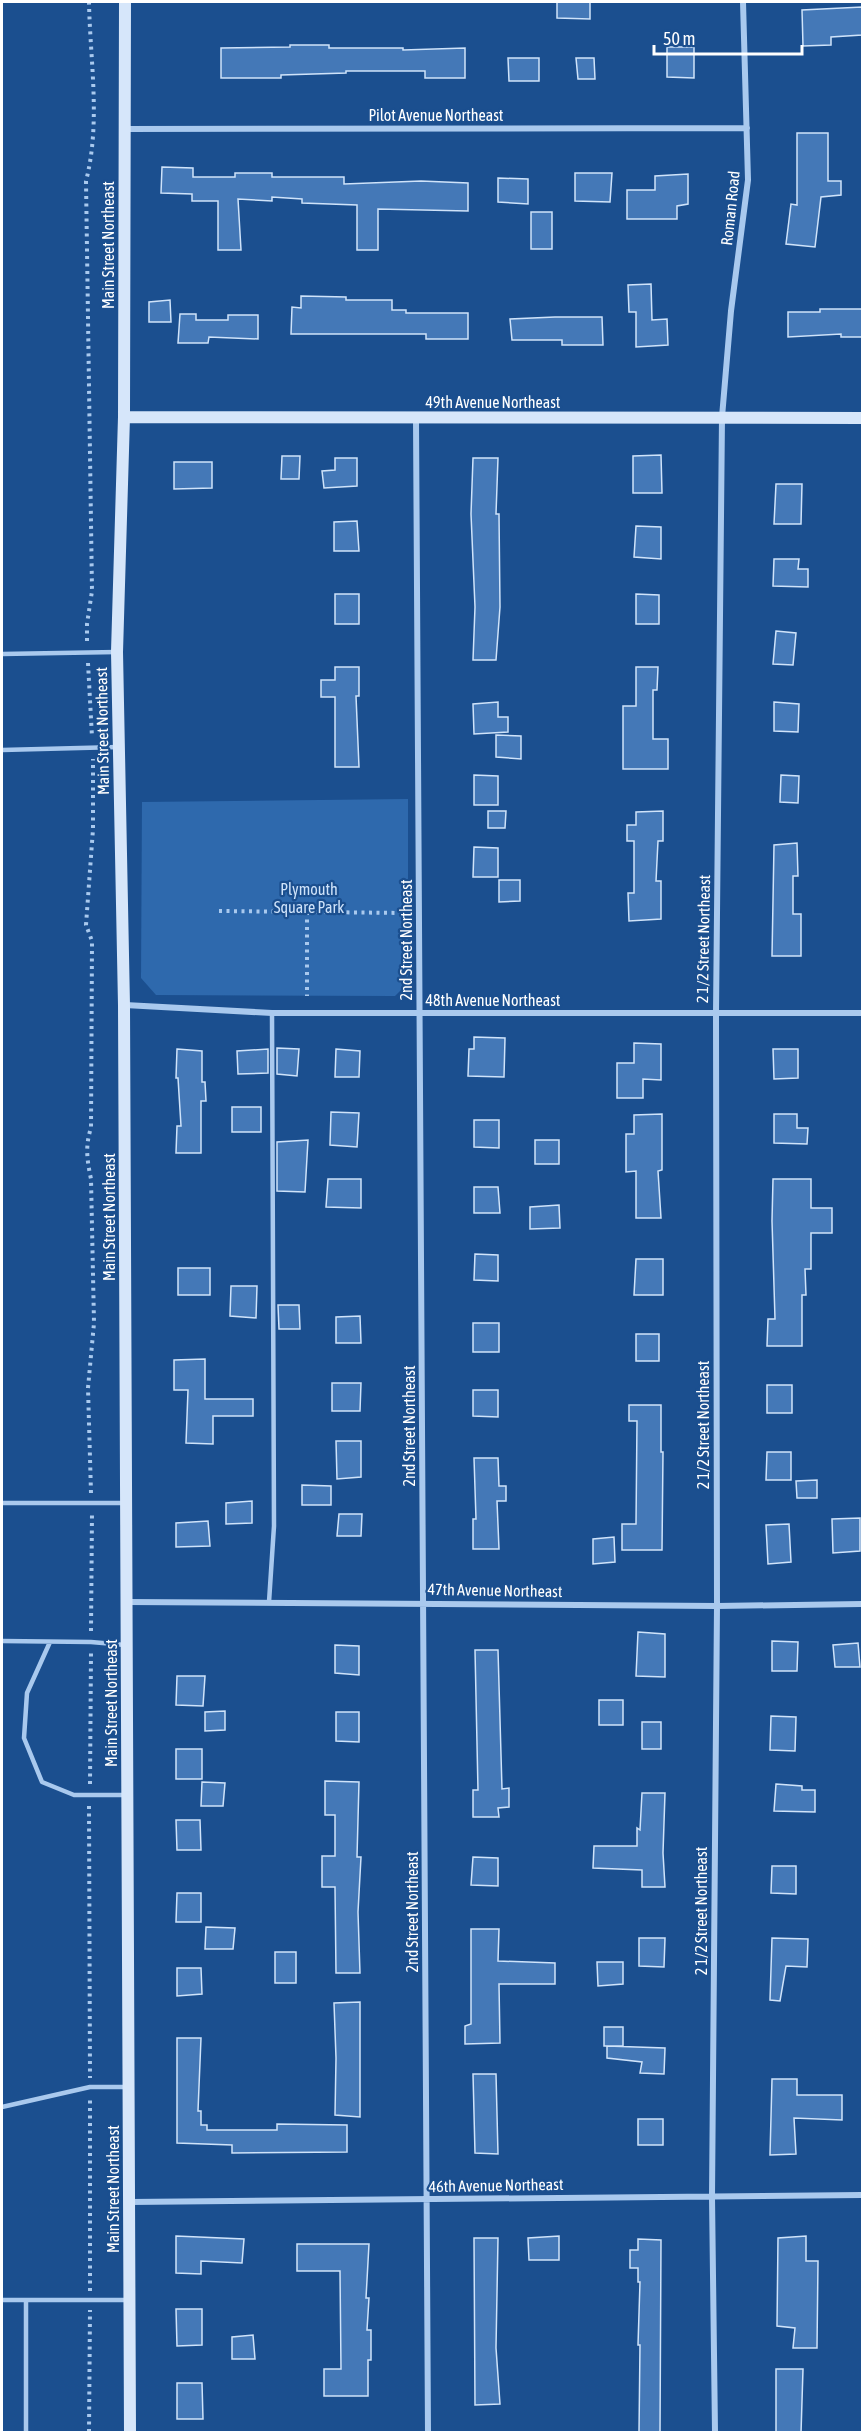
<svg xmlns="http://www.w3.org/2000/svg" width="864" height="2434" font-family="'Asap Condensed',sans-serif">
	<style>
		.green { fill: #2e69ad }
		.building { fill: #4478b7; stroke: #cfe3fa; stroke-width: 1.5 }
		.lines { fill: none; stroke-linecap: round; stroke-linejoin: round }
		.path { stroke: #a9c9ee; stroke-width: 4; stroke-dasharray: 3 4.5; stroke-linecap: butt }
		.lane { stroke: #a9c9ee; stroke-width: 4.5 }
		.street { stroke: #a9c9ee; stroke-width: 6 }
		.secondary { stroke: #d6e6fa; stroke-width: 12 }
		.labels { text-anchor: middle; stroke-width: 4.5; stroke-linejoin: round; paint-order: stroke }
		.street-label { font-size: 16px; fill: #fff; stroke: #1b4f8f }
		.park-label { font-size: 16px; fill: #cfe3fa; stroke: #1b4f8f }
	</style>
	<rect width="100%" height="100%" fill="#1b4f8f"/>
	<path class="green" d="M 408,799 L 408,983 L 395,996 L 156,995 L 141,978 L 142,802 Z"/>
	<path class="building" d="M 557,2 L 590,2 L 590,19 L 557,18 Z
		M 862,7 L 862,35 L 831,37 L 831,45 L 803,46 L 802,10 Z
		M 290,45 L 329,45 L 329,48 L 403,48 L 403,50 L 465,48 L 465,78 L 425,78 L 425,71 L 346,71 L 346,73 L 281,75 L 281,78 L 221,78 L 221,48 L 290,47 Z
		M 667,47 L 694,47 L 694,78 L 667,77 Z
		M 508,58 L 539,58 L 539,81 L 509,81 Z
		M 576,58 L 594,58 L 595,79 L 578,79 Z
		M 797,133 L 828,133 L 828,181 L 841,181 L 841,195 L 821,197 L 815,247 L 786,244 L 791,204 L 797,205 Z
		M 162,167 L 193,168 L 193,177 L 235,177 L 235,173 L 272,173 L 272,177 L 344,177 L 344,184 L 421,181 L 468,183 L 468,211 L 378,209 L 378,250 L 357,250 L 357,205 L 302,203 L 302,199 L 272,197 L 272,201 L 238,199 L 241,250 L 218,250 L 218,201 L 192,201 L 192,194 L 161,193 Z
		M 575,173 L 612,173 L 610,202 L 575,201 Z
		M 688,174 L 688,204 L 677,206 L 677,219 L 627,219 L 627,190 L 655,190 L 655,176 Z
		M 498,178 L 528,179 L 528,204 L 498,202 Z
		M 531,212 L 552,212 L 552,249 L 531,249 Z
		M 651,284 L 652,320 L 667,319 L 668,345 L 636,347 L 636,312 L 629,312 L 628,285 Z
		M 301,296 L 346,297 L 346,300 L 392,300 L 392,310 L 406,310 L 406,313 L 468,313 L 468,339 L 426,339 L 426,334 L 291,334 L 292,307 L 301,308 Z
		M 170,300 L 171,322 L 149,322 L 149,302 Z
		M 820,309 L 862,309 L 862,337 L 841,337 L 841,334 L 788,337 L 788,312 L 820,312 Z
		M 180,314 L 196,314 L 196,320 L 228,320 L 228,315 L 258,315 L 258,339 L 209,337 L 208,343 L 178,343 Z
		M 555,317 L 602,317 L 603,345 L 562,345 L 562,340 L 512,340 L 510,319 Z
		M 661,455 L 662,493 L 633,493 L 633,456 Z
		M 282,456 L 300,456 L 299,479 L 281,479 Z
		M 335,458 L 357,458 L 357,486 L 324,488 L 322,471 L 335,470 Z
		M 473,458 L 498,458 L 496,514 L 499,514 L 500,607 L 496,660 L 473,660 L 475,607 L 471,514 Z
		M 174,462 L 212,462 L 212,488 L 174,489 Z
		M 776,484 L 802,484 L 801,524 L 774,524 Z
		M 357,521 L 359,551 L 334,551 L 334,522 Z
		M 636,526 L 661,527 L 661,559 L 634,557 Z
		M 774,559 L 799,559 L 798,569 L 808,569 L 808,587 L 773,586 Z
		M 335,594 L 359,594 L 359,624 L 335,624 Z
		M 636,594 L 659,595 L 659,624 L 636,624 Z
		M 776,631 L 796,633 L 793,665 L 773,664 Z
		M 335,667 L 359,667 L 359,696 L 356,696 L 359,767 L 335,767 L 335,697 L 321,697 L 321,680 L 335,680 Z
		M 636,667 L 658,667 L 657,690 L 653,690 L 653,739 L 668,739 L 668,769 L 623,769 L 623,706 L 636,706 Z
		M 498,702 L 498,717 L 508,717 L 508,732 L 474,734 L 473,704 Z
		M 774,702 L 799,704 L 798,732 L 774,731 Z
		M 496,735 L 521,736 L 521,759 L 496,757 Z
		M 474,775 L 498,776 L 498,805 L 474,805 Z
		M 781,775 L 799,776 L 798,803 L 780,802 Z
		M 488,811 L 506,811 L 505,828 L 488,828 Z
		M 663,811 L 663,841 L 658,841 L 656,881 L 661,881 L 661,919 L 629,921 L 628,893 L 634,893 L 634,841 L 627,841 L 627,825 L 636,825 L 636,812 Z
		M 797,843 L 798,876 L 793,876 L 793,914 L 801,914 L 801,956 L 772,956 L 774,845 Z
		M 474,847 L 498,848 L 498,877 L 473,877 Z
		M 499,880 L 520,880 L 520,901 L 499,902 Z
		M 474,1037 L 505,1038 L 504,1077 L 468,1076 L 469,1049 L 474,1049 Z
		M 634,1043 L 661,1044 L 661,1080 L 643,1079 L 643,1098 L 617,1098 L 617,1063 L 634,1063 Z
		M 277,1048 L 299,1049 L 297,1076 L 277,1074 Z
		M 177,1049 L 202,1051 L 202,1082 L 205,1082 L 206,1101 L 201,1101 L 201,1153 L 176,1153 L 177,1126 L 181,1126 L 178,1078 L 176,1078 Z
		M 268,1049 L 268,1073 L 238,1074 L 237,1051 Z
		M 336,1049 L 360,1051 L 359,1077 L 335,1077 Z
		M 773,1049 L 798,1049 L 798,1078 L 774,1079 Z
		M 232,1107 L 261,1107 L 261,1132 L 232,1132 Z
		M 331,1112 L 359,1113 L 357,1147 L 330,1145 Z
		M 662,1114 L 662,1170 L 658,1171 L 661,1218 L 636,1218 L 636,1171 L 626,1172 L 626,1134 L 634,1134 L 634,1115 Z
		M 774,1114 L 797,1114 L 797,1128 L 808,1128 L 807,1144 L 774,1143 Z
		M 474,1120 L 499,1120 L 499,1148 L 474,1147 Z
		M 308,1140 L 305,1192 L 277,1191 L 277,1142 Z
		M 535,1140 L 559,1140 L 559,1164 L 535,1164 Z
		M 328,1179 L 361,1179 L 361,1208 L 326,1207 Z
		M 773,1179 L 811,1179 L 811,1208 L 832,1208 L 832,1233 L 811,1233 L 811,1269 L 805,1269 L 806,1295 L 802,1295 L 802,1346 L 767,1346 L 768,1319 L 775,1319 L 772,1221 Z
		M 474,1187 L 498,1187 L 500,1213 L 474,1213 Z
		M 559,1205 L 560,1228 L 530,1229 L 530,1207 Z
		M 475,1254 L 498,1255 L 498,1281 L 474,1280 Z
		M 636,1259 L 663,1259 L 663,1295 L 634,1295 Z
		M 178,1268 L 210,1268 L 210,1295 L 178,1295 Z
		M 231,1286 L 257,1286 L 256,1318 L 230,1316 Z
		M 278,1305 L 299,1305 L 300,1329 L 279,1329 Z
		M 360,1316 L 361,1343 L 336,1343 L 336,1317 Z
		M 473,1323 L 499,1323 L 499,1352 L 473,1352 Z
		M 636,1334 L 659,1334 L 659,1361 L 636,1361 Z
		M 205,1359 L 205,1399 L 253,1399 L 253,1416 L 213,1416 L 213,1444 L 186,1443 L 188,1390 L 174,1390 L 174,1360 Z
		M 332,1383 L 361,1383 L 360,1411 L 332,1411 Z
		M 767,1385 L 792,1385 L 792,1413 L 767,1413 Z
		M 473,1390 L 498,1390 L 498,1417 L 473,1416 Z
		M 629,1405 L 661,1405 L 661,1452 L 663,1452 L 662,1550 L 622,1550 L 622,1524 L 636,1524 L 637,1421 L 629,1421 Z
		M 336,1441 L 361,1441 L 361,1477 L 337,1479 Z
		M 767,1452 L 791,1452 L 791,1480 L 766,1480 Z
		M 474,1458 L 498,1458 L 499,1486 L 506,1486 L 506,1501 L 497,1501 L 499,1549 L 473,1549 L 473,1519 L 476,1519 Z
		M 817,1480 L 817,1498 L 797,1498 L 796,1481 Z
		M 302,1485 L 331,1486 L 331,1505 L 302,1505 Z
		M 252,1501 L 252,1523 L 226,1524 L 226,1503 Z
		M 339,1514 L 362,1514 L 361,1536 L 337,1536 Z
		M 860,1518 L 860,1551 L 833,1553 L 832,1519 Z
		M 208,1521 L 210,1546 L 176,1547 L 176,1523 Z
		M 789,1524 L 791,1562 L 768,1564 L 766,1525 Z
		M 614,1537 L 615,1562 L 593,1564 L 593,1539 Z
		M 638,1632 L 665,1634 L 665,1677 L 636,1676 Z
		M 772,1641 L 798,1642 L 797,1671 L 772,1671 Z
		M 858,1643 L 860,1667 L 835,1667 L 833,1645 Z
		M 335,1645 L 359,1646 L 359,1675 L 335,1673 Z
		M 475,1650 L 498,1650 L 502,1789 L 509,1788 L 509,1807 L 498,1808 L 499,1817 L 473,1817 L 473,1790 L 478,1790 Z
		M 177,1676 L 205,1676 L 203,1706 L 176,1705 Z
		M 599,1700 L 623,1700 L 623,1725 L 599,1725 Z
		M 225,1711 L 225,1730 L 205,1731 L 205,1712 Z
		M 336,1712 L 359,1712 L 359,1742 L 336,1741 Z
		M 771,1716 L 796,1717 L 795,1751 L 770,1750 Z
		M 642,1722 L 661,1722 L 661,1749 L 642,1749 Z
		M 176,1749 L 202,1749 L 202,1779 L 176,1779 Z
		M 325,1781 L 359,1782 L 357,1857 L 361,1857 L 358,1912 L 360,1973 L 336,1973 L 335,1887 L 322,1887 L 322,1856 L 335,1856 L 335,1815 L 325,1815 Z
		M 202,1782 L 225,1783 L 223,1806 L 201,1806 Z
		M 776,1784 L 802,1786 L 802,1790 L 815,1790 L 815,1812 L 774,1811 Z
		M 642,1793 L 665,1793 L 663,1853 L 665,1887 L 642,1887 L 642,1870 L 593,1868 L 594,1846 L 637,1846 L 637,1828 L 640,1830 Z
		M 176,1820 L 200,1820 L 201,1850 L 177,1850 Z
		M 473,1857 L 498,1858 L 498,1886 L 471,1885 Z
		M 772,1866 L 796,1866 L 796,1894 L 771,1893 Z
		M 177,1893 L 201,1893 L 201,1922 L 176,1922 Z
		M 206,1927 L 235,1928 L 233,1949 L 205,1949 Z
		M 471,1929 L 499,1929 L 498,1961 L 555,1963 L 555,1984 L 499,1984 L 500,2043 L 465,2044 L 465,2026 L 471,2024 Z
		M 639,1938 L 665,1938 L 664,1967 L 639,1966 Z
		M 772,1938 L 808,1939 L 807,1967 L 786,1966 L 780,2001 L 770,2000 Z
		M 275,1952 L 296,1952 L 296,1983 L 275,1983 Z
		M 597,1962 L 623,1962 L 623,1984 L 598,1986 Z
		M 177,1968 L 201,1968 L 202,1994 L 177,1996 Z
		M 360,2002 L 360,2117 L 335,2115 L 336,2058 L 334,2003 Z
		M 604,2027 L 623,2027 L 623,2046 L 604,2046 Z
		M 177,2038 L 201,2038 L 198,2111 L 201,2111 L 201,2125 L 207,2125 L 207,2130 L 277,2130 L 277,2124 L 347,2125 L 347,2152 L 232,2153 L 232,2145 L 177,2143 Z
		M 607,2046 L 665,2048 L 664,2074 L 640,2073 L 642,2062 L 607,2058 Z
		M 473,2074 L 496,2074 L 498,2154 L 475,2153 Z
		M 772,2079 L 797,2079 L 797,2095 L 842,2095 L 842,2120 L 794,2118 L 796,2154 L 770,2155 Z
		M 638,2119 L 663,2119 L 663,2145 L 638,2145 Z
		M 176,2236 L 244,2239 L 242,2263 L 201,2261 L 201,2274 L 176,2273 Z
		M 559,2236 L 559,2260 L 529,2260 L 528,2238 Z
		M 806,2236 L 806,2261 L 818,2261 L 817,2348 L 793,2348 L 795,2328 L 777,2326 L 778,2238 Z
		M 474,2238 L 498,2238 L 496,2348 L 500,2404 L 475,2405 Z
		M 638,2239 L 661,2240 L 660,2433 L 639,2433 L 640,2345 L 638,2345 L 640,2282 L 638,2282 L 638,2268 L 630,2268 L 630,2250 L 638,2250 Z
		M 297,2244 L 369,2244 L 366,2298 L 369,2298 L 367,2330 L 371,2330 L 371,2360 L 368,2360 L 368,2396 L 324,2396 L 324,2369 L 341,2369 L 340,2271 L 297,2271 Z
		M 176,2309 L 202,2309 L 202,2345 L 177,2346 Z
		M 253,2335 L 255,2359 L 232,2359 L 232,2337 Z
		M 776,2369 L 803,2369 L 801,2433 L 776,2433 Z
		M 177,2383 L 202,2383 L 203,2419 L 177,2419 Z"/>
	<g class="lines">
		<path class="path" d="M 87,641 L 87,624 L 92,591 L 86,181 C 101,123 90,60 89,2
			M 88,663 L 92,737
			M 219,911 L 406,913
			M 307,912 L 307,996
			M 91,1493 L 88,1388 L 94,1323 L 91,1179 C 87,1160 85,1146 91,1128 L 92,941 L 86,925 L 93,829 L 93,759
			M 91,1631 L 92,1512
			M 90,1784 L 91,1653
			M 89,1806 L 90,2078
			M 90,2291 L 90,2097
			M 89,2432 L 90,2310"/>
		<path class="lane" d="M 2,654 L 117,652
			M 2,750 L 119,747
			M 2,1503 L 124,1503
			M 269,1602 L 274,1526 L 272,1013
			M 2,1641 L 91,1642 L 125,1645
			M 50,1642 L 27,1693 L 24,1738 L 42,1782 L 74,1795 L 125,1795
			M 2,2107 L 90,2087 L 126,2087
			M 2,2300 L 127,2300
			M 26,2300 L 26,2432"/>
		<path class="street" d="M 125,129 L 747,128
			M 416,419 L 428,2432
			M 125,1005 L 272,1013 L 862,1013
			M 127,1602 L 717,1606 L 862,1604
			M 130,2202 L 862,2195
			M 715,2432 L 712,2197 L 717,1606 L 716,1013 L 722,417 L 731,311 L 748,180 L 743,2"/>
		<path class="secondary" d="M 125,2 L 124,417 L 117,652 L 124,1005 L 130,2432
			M 124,417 L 862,418"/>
	</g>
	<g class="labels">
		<g class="street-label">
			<text x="436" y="121">Pilot Avenue Northeast</text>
			<text transform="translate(730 208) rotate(-84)" y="6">Roman Road</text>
			<text transform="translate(108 245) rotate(-90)" y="6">Main Street Northeast</text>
			<text x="493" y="408">49th Avenue Northeast</text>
			<text transform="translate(102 731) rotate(-91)" y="6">Main Street Northeast</text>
			<text transform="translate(703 939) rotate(-89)" y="6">2 1/2 Street Northeast</text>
			<text transform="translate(406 940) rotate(-90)" y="6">2nd Street Northeast</text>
			<text x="493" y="1006">48th Avenue Northeast</text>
			<text transform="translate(109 1217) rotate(-90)" y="6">Main Street Northeast</text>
			<text transform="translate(703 1425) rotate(-90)" y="6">2 1/2 Street Northeast</text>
			<text transform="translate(409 1426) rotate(-90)" y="6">2nd Street Northeast</text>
			<text transform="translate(495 1590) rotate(1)" y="6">47th Avenue Northeast</text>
			<text transform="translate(111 1703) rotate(-90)" y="6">Main Street Northeast</text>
			<text transform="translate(701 1911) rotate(-90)" y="6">2 1/2 Street Northeast</text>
			<text transform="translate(412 1912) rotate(-90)" y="6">2nd Street Northeast</text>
			<text transform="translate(496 2185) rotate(-1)" y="6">46th Avenue Northeast</text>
			<text transform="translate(113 2189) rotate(-90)" y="6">Main Street Northeast</text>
		</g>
		<g class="park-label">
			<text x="309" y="895">Plymouth<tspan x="309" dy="18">Square Park</tspan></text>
		</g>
	</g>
	<rect width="864" height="2434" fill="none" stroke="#ffffff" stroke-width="6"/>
	<path d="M654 45v9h148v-9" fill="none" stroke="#ffffff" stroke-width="3"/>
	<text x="663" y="45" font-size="18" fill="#ffffff" stroke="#1b4f8f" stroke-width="4.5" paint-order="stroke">50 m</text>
</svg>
